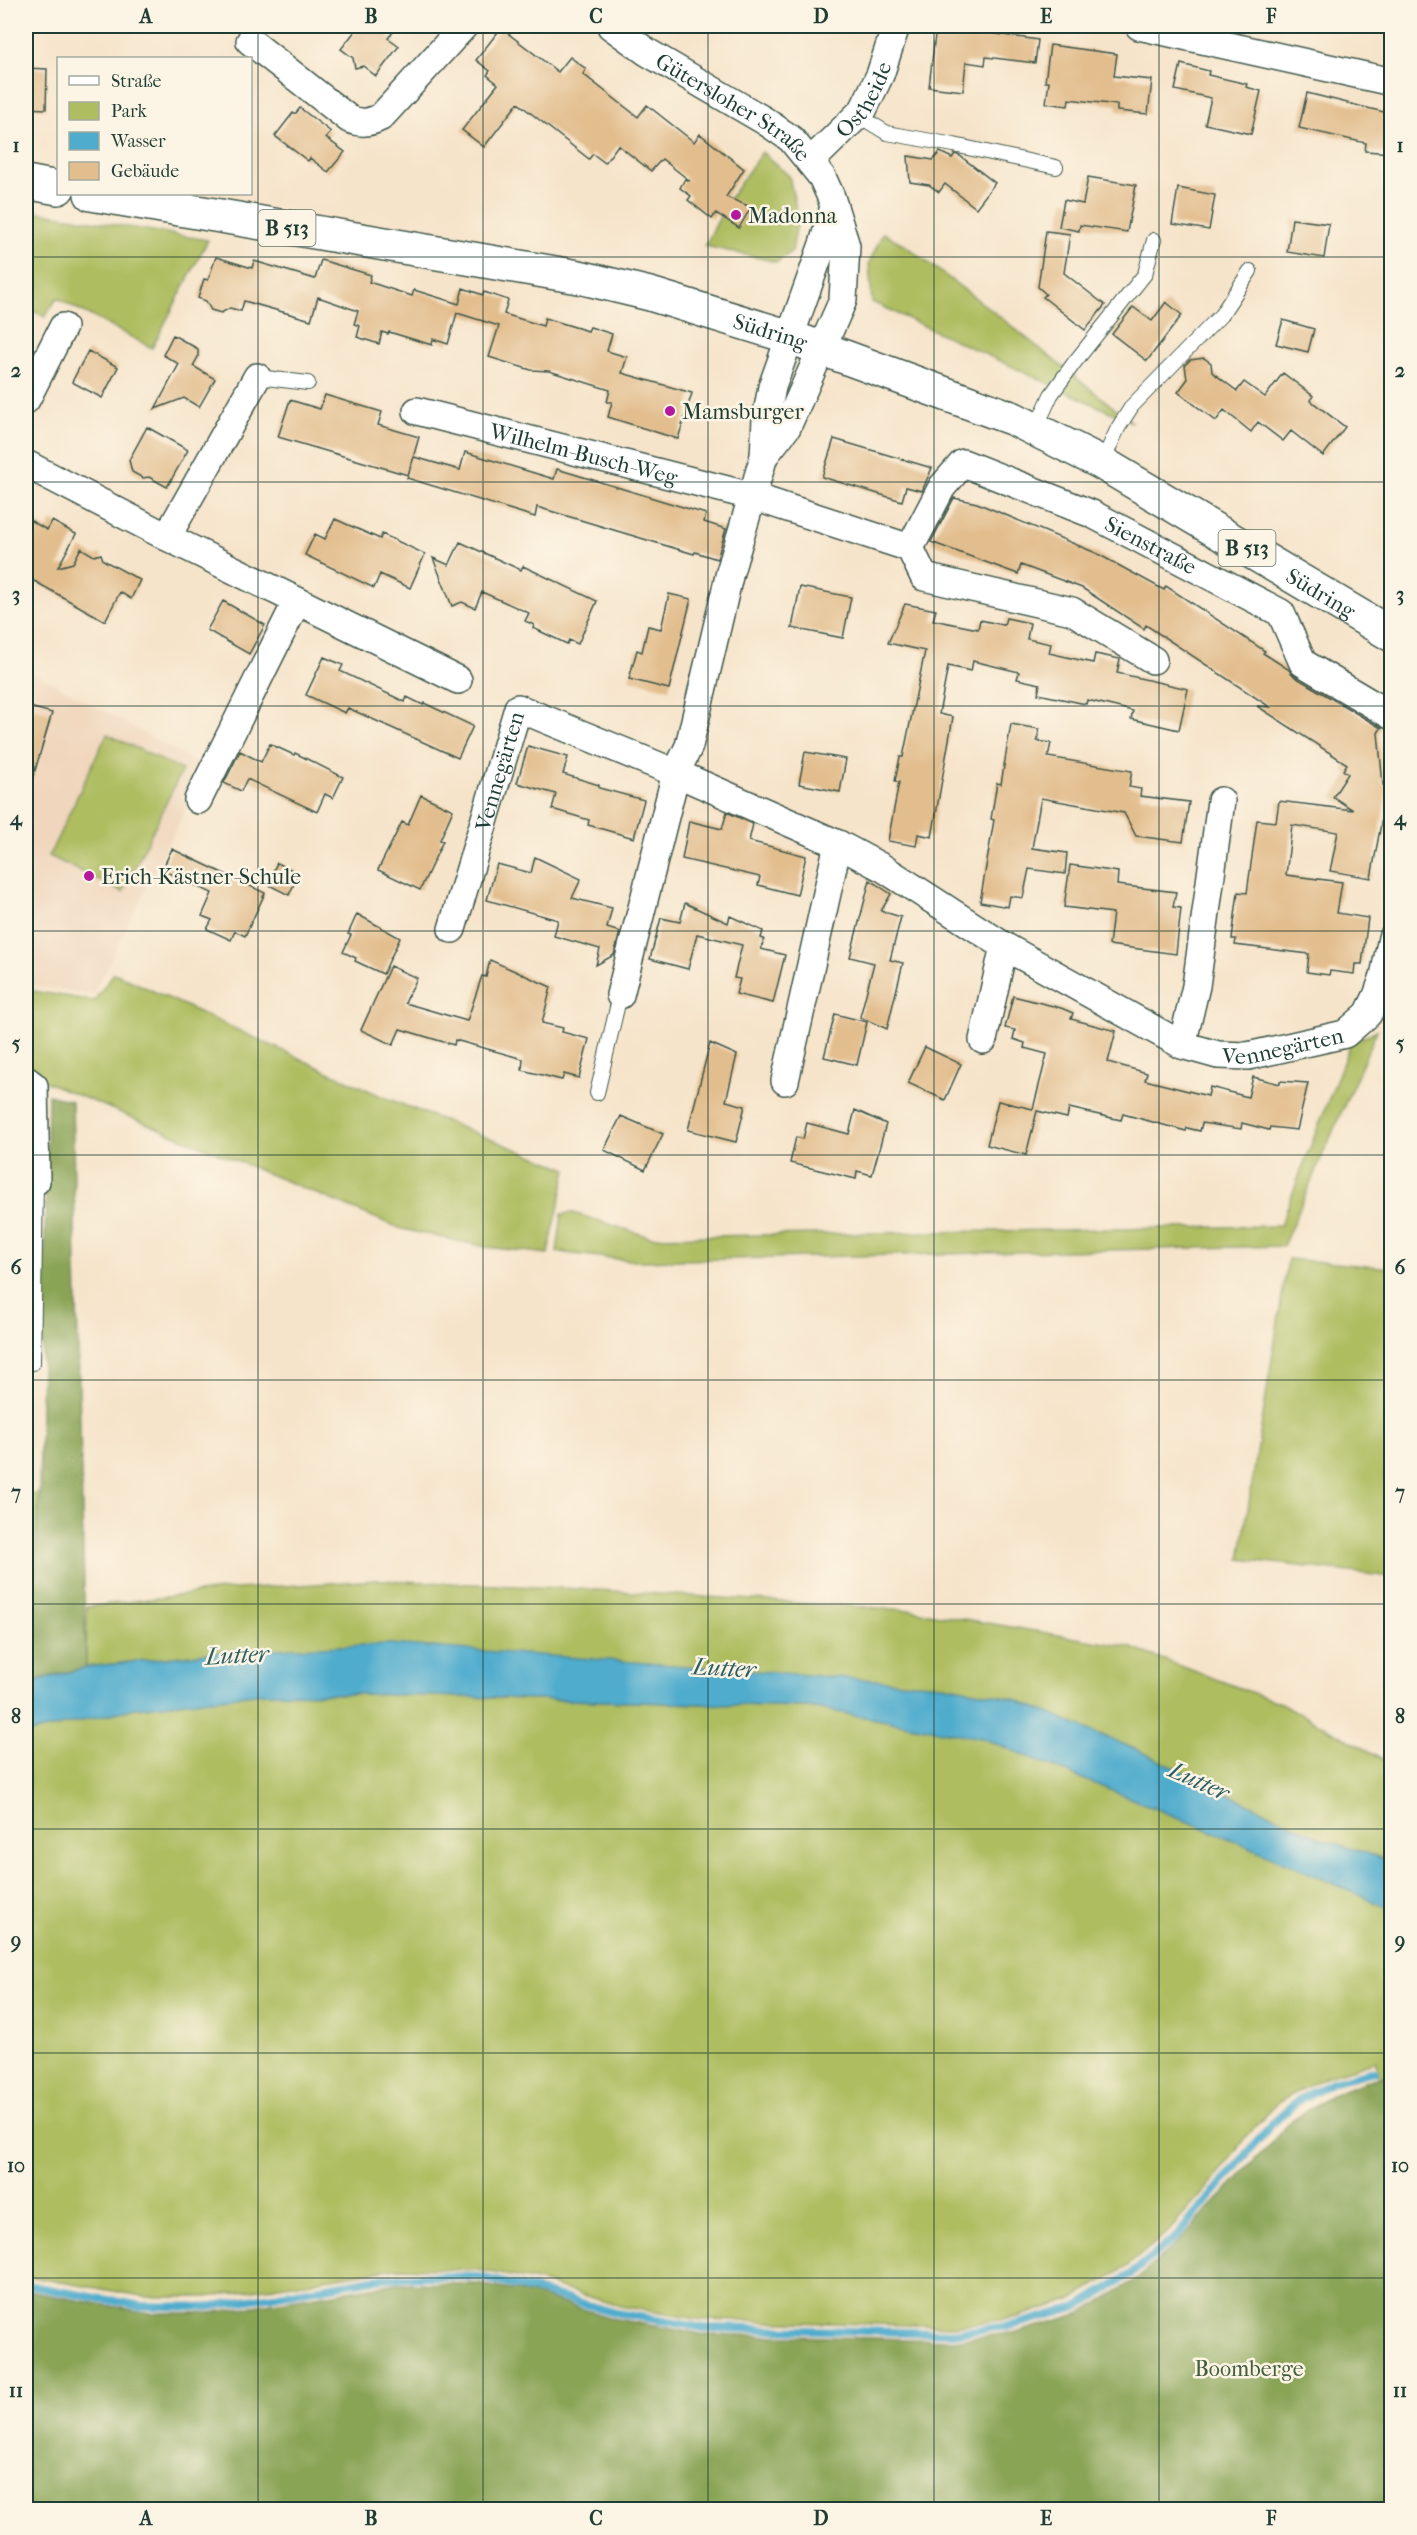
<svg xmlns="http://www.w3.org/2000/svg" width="1417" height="2535" font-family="'IM FELL French Canon',serif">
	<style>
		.built { fill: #f0d6bc }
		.green { fill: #aebd60; stroke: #667d4a; stroke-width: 1.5 }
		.forest { fill: #8aa456; stroke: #547045; stroke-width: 1.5 }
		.water { fill: #4faccd; stroke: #377480; stroke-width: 1.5 }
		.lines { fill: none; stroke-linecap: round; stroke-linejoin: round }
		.stream { stroke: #4faccd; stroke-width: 8 }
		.building { fill: #e2bd8d }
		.service-casing { stroke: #3f564a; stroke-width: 16 }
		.minor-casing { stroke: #3f564a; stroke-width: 30 }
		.primary-casing { stroke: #3f564a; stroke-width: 36 }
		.service { stroke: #fff; stroke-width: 14 }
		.minor { stroke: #fff; stroke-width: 27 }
		.primary { stroke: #fff; stroke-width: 33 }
		.grid { fill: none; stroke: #1f3d34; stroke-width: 1.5; stroke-opacity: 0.55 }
		.poi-dot { fill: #b5179e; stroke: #fcf5e5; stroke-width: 2 }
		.labels { text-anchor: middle; stroke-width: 5; stroke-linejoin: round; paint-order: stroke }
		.shield { fill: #fcf5e5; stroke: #617469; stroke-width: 1.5 }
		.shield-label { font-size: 21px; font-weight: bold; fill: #1f3d34 }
		.street-label { font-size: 22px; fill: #1f3d34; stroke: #fcf5e5 }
		.poi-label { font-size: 22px; fill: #1f3d34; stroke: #fcf5e5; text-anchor: start }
		.park-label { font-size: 22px; fill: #435d3f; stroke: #fcf5e5 }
		.water-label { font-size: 24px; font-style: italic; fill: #2d5e62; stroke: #fcf5e5 }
		.neatline { fill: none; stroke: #1f3d34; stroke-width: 2 }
		.grid-label { font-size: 20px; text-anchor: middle; font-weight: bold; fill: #1f3d34 }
	</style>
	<rect width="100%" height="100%" fill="#fcf5e5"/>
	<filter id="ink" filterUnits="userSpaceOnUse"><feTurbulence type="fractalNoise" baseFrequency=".0167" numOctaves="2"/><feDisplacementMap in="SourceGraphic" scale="12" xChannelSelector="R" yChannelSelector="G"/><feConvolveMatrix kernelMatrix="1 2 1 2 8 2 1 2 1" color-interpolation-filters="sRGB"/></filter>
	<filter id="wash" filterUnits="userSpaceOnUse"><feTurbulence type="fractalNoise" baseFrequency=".008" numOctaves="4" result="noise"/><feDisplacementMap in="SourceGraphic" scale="24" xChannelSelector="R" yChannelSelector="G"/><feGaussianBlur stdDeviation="1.35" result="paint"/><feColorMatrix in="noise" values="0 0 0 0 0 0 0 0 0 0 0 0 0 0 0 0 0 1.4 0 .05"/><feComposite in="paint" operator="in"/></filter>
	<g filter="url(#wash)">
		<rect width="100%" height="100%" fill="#f6e4ca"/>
		<path class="built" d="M 26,668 L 206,768 L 93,995 L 26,985 Z"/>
		<path class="green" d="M 762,152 L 789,176 L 798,218 L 792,251 L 777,262 L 705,246 L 729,199 Z
			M 26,210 L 208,240 L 152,348 L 57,298 L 45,317 L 26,307 Z
			M 883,233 L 903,244 L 990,309 L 1132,422 L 872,302 L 869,263 Z
			M 107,734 L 182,770 L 123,892 L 49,856 Z
			M 114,973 L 381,1096 L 567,1169 L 548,1254 L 486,1247 L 402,1229 L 39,1079 L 26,1070 L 26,990 L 94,1001 Z
			M 1377,1030 L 1283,1246 L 636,1261 L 557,1252 L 562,1214 L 574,1213 L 650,1237 L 1280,1226 L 1350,1044 Z
			M 1288,1259 L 1391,1268 L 1391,1577 L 1240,1559 Z
			M 39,1493 L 29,1682 L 26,1684 L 26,1497 Z
			M 378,1580 L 582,1589 L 910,1610 L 1129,1647 L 1283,1704 L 1391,1763 L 1391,1861 L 1322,1839 L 1137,1750 L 1012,1698 L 942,1685 L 630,1663 L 226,1651 L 86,1667 L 87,1607 L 222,1590 Z
			M 263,1693 L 363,1694 L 809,1707 L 982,1738 L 1243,1844 L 1391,1909 L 1391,2075 L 1378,2078 L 1376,2061 L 1325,2077 L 1279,2102 L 1247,2135 L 1210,2185 L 1168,2232 L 1124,2269 L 1071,2300 L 1014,2318 L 954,2326 L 702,2320 L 620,2306 L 537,2281 L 479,2270 L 396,2268 L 207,2297 L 148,2297 L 26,2276 L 26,1734 L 136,1708 Z"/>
		<path class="forest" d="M 48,1095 L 72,1101 L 86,1667 L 29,1682 L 39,1493 Z
			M 1391,2075 L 1391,2509 L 26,2509 L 26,2291 L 149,2313 L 210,2313 L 397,2283 L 477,2284 L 529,2293 L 615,2319 L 700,2334 L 953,2340 L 1019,2332 L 1081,2313 L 1136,2280 L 1179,2241 L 1293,2119 L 1334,2094 L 1372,2079 Z"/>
		<path class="water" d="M 390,1644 L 942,1685 L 1012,1698 L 1137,1750 L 1322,1839 L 1391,1861 L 1391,1909 L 1243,1844 L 982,1738 L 809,1707 L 363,1694 L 263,1693 L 136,1708 L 26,1734 L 26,1684 L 87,1667 L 226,1651 Z"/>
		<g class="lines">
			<path class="stream" d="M 26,2285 L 142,2306 L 208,2307 L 374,2279 L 423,2276 L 478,2277 L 535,2290 L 617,2313 L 704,2328 L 953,2333 L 1015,2325 L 1077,2307 L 1130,2275 L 1176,2237 L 1272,2124 L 1299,2100 L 1332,2082 L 1374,2071"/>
		</g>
		<g id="blocks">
			<path class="building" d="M 359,26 L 398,26 L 388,38 L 399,46 L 376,76 L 363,66 L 355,68 L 353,58 L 341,49 Z
				M 936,26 L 990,30 L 989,33 L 1038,40 L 1035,63 L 986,57 L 985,65 L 966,62 L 963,91 L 929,87 Z
				M 501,28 L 558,72 L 570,57 L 586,69 L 583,74 L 638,117 L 647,105 L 694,142 L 700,134 L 744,169 L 726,197 L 751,207 L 739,228 L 716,213 L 712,219 L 688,200 L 691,196 L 680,188 L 685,179 L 690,181 L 662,159 L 651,171 L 618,145 L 605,163 L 593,154 L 589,159 L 518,103 L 484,147 L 462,130 L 498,84 L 487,75 L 490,71 L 476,60 Z
				M 1050,45 L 1117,54 L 1114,76 L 1152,80 L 1148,114 L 1117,111 L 1117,105 L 1069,99 L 1068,106 L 1046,103 L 1049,82 L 1045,82 Z
				M 1181,64 L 1209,71 L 1208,75 L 1247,84 L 1246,87 L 1261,91 L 1251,134 L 1205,124 L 1211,98 L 1175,90 Z
				M 26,68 L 47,69 L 46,109 L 26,108 Z
				M 1307,93 L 1392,114 L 1392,153 L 1365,151 L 1366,143 L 1299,128 Z
				M 300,108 L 331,132 L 326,138 L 345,152 L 328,172 L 310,158 L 308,161 L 275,136 L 293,113 L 296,113 Z
				M 940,152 L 952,158 L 955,154 L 960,156 L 995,183 L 976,208 L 945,184 L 939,192 L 929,185 L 910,182 L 908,156 L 933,160 Z
				M 1088,177 L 1136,185 L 1127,232 L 1080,225 L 1079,231 L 1059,227 L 1064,200 L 1083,204 Z
				M 1178,188 L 1215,195 L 1209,230 L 1172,224 Z
				M 1292,219 L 1329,224 L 1324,258 L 1287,252 Z
				M 1046,231 L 1070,234 L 1064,273 L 1105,305 L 1085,330 L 1043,297 L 1046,294 L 1038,287 Z
				M 216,257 L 252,268 L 254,261 L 315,279 L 321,260 L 371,275 L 369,282 L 412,296 L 414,290 L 459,304 L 463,288 L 483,295 L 484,292 L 508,300 L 504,314 L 543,326 L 545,318 L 588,331 L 590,327 L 612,334 L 607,351 L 627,357 L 622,373 L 692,393 L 678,439 L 608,417 L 612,402 L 607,402 L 610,390 L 549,371 L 531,370 L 489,357 L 499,326 L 457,313 L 448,344 L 433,339 L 432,345 L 389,332 L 388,334 L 382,332 L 379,344 L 357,337 L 360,326 L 354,324 L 358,311 L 318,297 L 311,320 L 244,301 L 241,311 L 230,308 L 221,313 L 211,310 L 206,301 L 198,298 L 204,279 L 208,280 Z
				M 1166,302 L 1182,315 L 1147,361 L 1112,334 L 1133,307 L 1152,321 Z
				M 1283,320 L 1314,329 L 1308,352 L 1276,344 Z
				M 173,335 L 198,349 L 198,357 L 193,366 L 215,379 L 199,407 L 184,398 L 155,409 L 179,364 L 163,355 Z
				M 88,351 L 118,367 L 102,398 L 72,382 Z
				M 1204,358 L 1211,363 L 1212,372 L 1237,391 L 1244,382 L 1265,397 L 1283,373 L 1313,396 L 1310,400 L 1345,427 L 1323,456 L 1291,431 L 1283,441 L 1258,422 L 1251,432 L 1224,410 L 1216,421 L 1178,392 L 1187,380 L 1185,365 L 1190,360 Z
				M 325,395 L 382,412 L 378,425 L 419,437 L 408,475 L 278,437 L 290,400 L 320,409 Z
				M 147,427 L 188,450 L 167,487 L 149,477 L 143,478 L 132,472 L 129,460 Z
				M 834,439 L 932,468 L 922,491 L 906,487 L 902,501 L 822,477 Z
				M 465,452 L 554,479 L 557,469 L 706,514 L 704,522 L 726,529 L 717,559 L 695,552 L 694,554 L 537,507 L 535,517 L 407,478 L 414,457 L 460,470 Z
				M 954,498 L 977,503 L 1096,553 L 1164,590 L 1166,586 L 1265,651 L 1263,653 L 1288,669 L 1295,677 L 1381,728 L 1378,733 L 1383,785 L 1388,786 L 1371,878 L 1330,871 L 1338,832 L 1292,825 L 1286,875 L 1342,882 L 1337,913 L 1368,918 L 1362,964 L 1355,964 L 1354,974 L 1330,971 L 1329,975 L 1307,972 L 1309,954 L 1235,945 L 1236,939 L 1232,939 L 1238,892 L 1247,893 L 1257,820 L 1276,822 L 1279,801 L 1353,810 L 1333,797 L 1348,774 L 1343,770 L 1347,764 L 1257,706 L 1270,707 L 1146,625 L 1144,629 L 1082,588 L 1021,565 L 1018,574 L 931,542 Z
				M 26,518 L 47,530 L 52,521 L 76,534 L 58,567 L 73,563 L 81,548 L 94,556 L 101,554 L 103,560 L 140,580 L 131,599 L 120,592 L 105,621 L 27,577 Z
				M 335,519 L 380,539 L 382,534 L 425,554 L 410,588 L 380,574 L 374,588 L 305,555 L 315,534 L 325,539 Z
				M 460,542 L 521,570 L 523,566 L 597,601 L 578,644 L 569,640 L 567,644 L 533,628 L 534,625 L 525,621 L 529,613 L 482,592 L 475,608 L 462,602 L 452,606 L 433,558 L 449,565 Z
				M 800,587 L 851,597 L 843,638 L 792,628 Z
				M 669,594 L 691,599 L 669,689 L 629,679 L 637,650 L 642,652 L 648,626 L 661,629 Z
				M 223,601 L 265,625 L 249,654 L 207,630 Z
				M 905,604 L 936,610 L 933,620 L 978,629 L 980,620 L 1004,625 L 1006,618 L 1030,623 L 1027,639 L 1051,644 L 1049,653 L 1093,663 L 1095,654 L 1120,659 L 1117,673 L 1188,689 L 1179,730 L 1131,719 L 1133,711 L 1087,700 L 1086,704 L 1038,694 L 1040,684 L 1017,679 L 1019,672 L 973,661 L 971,671 L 948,666 L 939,714 L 953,717 L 932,837 L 918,834 L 916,846 L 888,841 L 899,782 L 895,781 L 900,757 L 903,757 L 925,651 L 888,643 Z
				M 324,657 L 343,665 L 340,671 L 405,702 L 407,697 L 423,705 L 424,703 L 473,726 L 458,758 L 348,708 L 345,713 L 306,695 Z
				M 26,706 L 52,713 L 31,784 L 26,783 Z
				M 1011,724 L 1039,729 L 1037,741 L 1051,743 L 1048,757 L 1132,771 L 1129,787 L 1141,789 L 1140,796 L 1189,802 L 1183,842 L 1136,836 L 1124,813 L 1041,798 L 1032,848 L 1067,853 L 1065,874 L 1029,869 L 1023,898 L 1010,896 L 1008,907 L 980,902 L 994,820 L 991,819 L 997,783 L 1001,784 Z
				M 270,744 L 294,755 L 295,753 L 343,777 L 333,798 L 325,794 L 317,812 L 247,779 L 241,791 L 224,783 L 240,751 L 261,762 Z
				M 528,746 L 568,757 L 563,774 L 599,785 L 599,788 L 644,800 L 634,838 L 588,825 L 589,820 L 552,809 L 556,794 L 517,783 Z
				M 805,752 L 846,759 L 840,792 L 799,784 Z
				M 421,795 L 453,810 L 440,840 L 443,841 L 420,890 L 378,870 L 402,822 L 408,825 Z
				M 727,812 L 753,824 L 749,841 L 806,856 L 797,895 L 758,885 L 760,877 L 682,859 L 689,821 L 722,829 Z
				M 172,849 L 265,893 L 245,936 L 235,931 L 231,940 L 207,929 L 212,920 L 202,916 L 212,893 L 162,870 Z
				M 535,857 L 581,879 L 572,898 L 612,908 L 607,928 L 620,932 L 614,955 L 596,965 L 600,949 L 554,936 L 558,920 L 487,900 L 497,864 L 531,873 Z
				M 277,863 L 299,873 L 289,895 L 267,884 Z
				M 1070,865 L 1118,872 L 1117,885 L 1176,892 L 1173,907 L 1181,908 L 1176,954 L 1109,945 L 1113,913 L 1064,907 Z
				M 870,880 L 891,894 L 881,911 L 901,917 L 890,960 L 903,963 L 887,1029 L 860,1017 L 874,963 L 850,957 Z
				M 685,903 L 728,923 L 730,916 L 763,931 L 761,938 L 764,939 L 761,949 L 785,955 L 773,1003 L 736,994 L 740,979 L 734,978 L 742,945 L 697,934 L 688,969 L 650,959 L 661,918 L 680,922 Z
				M 357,914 L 400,938 L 383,974 L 355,961 L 356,958 L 343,952 L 351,935 L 348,934 Z
				M 490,960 L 551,987 L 542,1023 L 563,1028 L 562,1032 L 589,1039 L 579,1078 L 564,1074 L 562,1080 L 522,1070 L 523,1059 L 455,1040 L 454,1045 L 400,1029 L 393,1045 L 361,1030 L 390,966 L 417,978 L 405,1003 L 467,1021 L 482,976 L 486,977 Z
				M 1013,996 L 1061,1008 L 1073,1013 L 1071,1019 L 1116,1031 L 1108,1062 L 1147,1073 L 1145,1080 L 1208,1096 L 1210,1087 L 1248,1097 L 1253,1077 L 1280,1084 L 1280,1081 L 1308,1083 L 1297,1130 L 1270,1127 L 1269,1130 L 1242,1123 L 1241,1129 L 1202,1123 L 1200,1131 L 1187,1128 L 1186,1131 L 1123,1114 L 1121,1120 L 1069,1108 L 1067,1118 L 1037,1111 L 1026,1155 L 987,1145 L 998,1101 L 1033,1109 L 1047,1054 L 1024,1048 L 1025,1043 L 1013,1039 L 1015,1030 L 1005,1028 Z
				M 835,1014 L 867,1022 L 857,1065 L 824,1057 Z
				M 710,1043 L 737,1055 L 726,1101 L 745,1106 L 736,1142 L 688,1130 Z
				M 925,1047 L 961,1064 L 945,1100 L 908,1083 Z
				M 855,1110 L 886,1124 L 872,1175 L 857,1171 L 856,1179 L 790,1163 L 796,1137 L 803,1139 L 807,1123 L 849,1134 Z
				M 621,1116 L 663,1134 L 645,1170 L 604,1150 Z"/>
		</g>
	</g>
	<g filter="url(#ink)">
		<use href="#blocks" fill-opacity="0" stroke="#3f564a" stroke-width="1.5"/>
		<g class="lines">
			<defs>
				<path id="service" d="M 859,116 L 887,133 L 954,145 L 1056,167
					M 257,377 L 308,383
					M 1035,430 L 1051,395 L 1074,363 L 1145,274 L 1154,240
					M 1102,463 L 1118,428 L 1132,406 L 1221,315 L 1250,271
					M 597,1093 L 620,995
					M 32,1182 L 36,1181 L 33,1363"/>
				<g id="minor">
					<path id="s1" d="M 611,26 L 647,52 L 765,121 L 791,139 L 822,177 L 831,197 L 846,246 L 843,300 L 787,427 L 764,456"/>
					<path d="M 1139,26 L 1392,82"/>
					<path d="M 250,41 L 349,119 C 361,124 369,123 381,117 L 464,26"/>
					<path id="s2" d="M 811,161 L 863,110 L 880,75 L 896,26"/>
					<path d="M 26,400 L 63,327"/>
					<path id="s3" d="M 417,411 L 751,496 L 910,548 L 924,577 L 1072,611 L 1153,660"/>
					<path d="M 26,464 L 167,537 L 458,680"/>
					<path d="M 167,537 L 257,377"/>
					<path id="s4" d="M 910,548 L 942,487 L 963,463 L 1092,514 L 1281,613 L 1303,663 L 1392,716"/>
					<path d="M 198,800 L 297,601"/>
					<path id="s5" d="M 452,929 L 518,708 L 676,773 L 838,844 L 883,868 L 1004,946 L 1182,1045 L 1218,1055 L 1248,1056 L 1345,1034 L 1368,1014 L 1377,996 L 1384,976 L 1392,938"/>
					<path d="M 620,995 L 676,773 L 689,746 L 730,572 L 764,456 L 766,419 L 772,387 L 823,244 L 834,207"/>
					<path d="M 983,1040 L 1004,946"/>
					<path d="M 1182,1045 L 1196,986 L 1221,801"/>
					<path d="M 26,1080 L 34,1086 L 36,1181"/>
					<path d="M 785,1081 L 838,844"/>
				</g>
				<g id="primary">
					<path d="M 26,182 L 58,188"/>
					<path id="s6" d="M 91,194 L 579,277 L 650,294 L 790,337 L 1014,419 L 1102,463 L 1392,635"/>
				</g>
			</defs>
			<use href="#service" class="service-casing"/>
			<use href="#minor" class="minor-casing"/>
			<use href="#primary" class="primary-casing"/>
			<use href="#service" class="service"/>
			<use href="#minor" class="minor"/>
			<use href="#primary" class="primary"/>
		</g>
	</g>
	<path class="grid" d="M 258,26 L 258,2510M 483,26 L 483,2510M 708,26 L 708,2510M 934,26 L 934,2510M 1159,26 L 1159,2510M 26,257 L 1392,257M 26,482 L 1392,482M 26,706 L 1392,706M 26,931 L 1392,931M 26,1155 L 1392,1155M 26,1380 L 1392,1380M 26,1604 L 1392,1604M 26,1829 L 1392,1829M 26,2053 L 1392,2053M 26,2278 L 1392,2278"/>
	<g class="poi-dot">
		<circle cx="736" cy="215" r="6"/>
		<circle cx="670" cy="411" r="6"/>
		<circle cx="89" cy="876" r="6"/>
	</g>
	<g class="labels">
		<g class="shield">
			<rect x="258.5" y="210" width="57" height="36" rx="4.5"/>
			<rect x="1218.5" y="530" width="57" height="36" rx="4.5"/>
		</g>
		<g class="shield-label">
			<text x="287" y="235">B 513</text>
			<text x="1247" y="555">B 513</text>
		</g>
		<g class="street-label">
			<text dy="8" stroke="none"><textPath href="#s2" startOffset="82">Ostheide</textPath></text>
			<text dy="8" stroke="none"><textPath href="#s1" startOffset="147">Gütersloher Straße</textPath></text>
			<text dy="8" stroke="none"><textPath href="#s6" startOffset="694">Südring</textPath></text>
			<text dy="8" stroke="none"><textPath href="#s3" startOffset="172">Wilhelm-Busch-Weg</textPath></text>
			<text dy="8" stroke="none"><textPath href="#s4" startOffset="306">Sienstraße</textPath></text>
			<text dy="8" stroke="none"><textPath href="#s6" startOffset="1306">Südring</textPath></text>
			<text dy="8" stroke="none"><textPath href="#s5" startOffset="165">Vennegärten</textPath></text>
			<text dy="8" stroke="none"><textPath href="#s5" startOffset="1080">Vennegärten</textPath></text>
		</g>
		<g class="poi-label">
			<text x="748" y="223">Madonna</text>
			<text x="682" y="419">Mamsburger</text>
			<text x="101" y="884">Erich-Kästner-Schule</text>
		</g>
		<g class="park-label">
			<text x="1249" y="2376">Boomberge</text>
		</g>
		<g class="water-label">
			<text transform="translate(237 1655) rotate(-3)" y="8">Lutter</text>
			<text transform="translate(724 1668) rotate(3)" y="8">Lutter</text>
			<text transform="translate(1199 1781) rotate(24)" y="8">Lutter</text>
		</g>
	</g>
	<rect width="1417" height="2535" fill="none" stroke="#fcf5e5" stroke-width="66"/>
	<rect x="57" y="57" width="195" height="138" fill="#fcf5e5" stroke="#a4ab9e" stroke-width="1.5"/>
	<rect x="69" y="76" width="30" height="9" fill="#ffffff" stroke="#a4ab9e" stroke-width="1.5"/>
	<text x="111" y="87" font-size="18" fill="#1f3d34">Straße</text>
	<rect x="69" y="102" width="30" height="18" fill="#aebd60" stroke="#a4ab9e" stroke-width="1.5"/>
	<text x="111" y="117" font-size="18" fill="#1f3d34">Park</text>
	<rect x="69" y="132" width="30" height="18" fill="#4faccd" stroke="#a4ab9e" stroke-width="1.5"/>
	<text x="111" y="147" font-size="18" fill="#1f3d34">Wasser</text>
	<rect x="69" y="162" width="30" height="18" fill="#e2bd8d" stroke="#a4ab9e" stroke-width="1.5"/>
	<text x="111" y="177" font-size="18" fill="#1f3d34">Gebäude</text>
	<rect x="33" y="33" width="1351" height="2469" class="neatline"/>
	<g class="grid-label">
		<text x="146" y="23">A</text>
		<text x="371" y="23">B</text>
		<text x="596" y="23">C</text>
		<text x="821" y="23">D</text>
		<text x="1046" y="23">E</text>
		<text x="1271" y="23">F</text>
		<text x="16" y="152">1</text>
		<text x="1400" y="152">1</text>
		<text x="16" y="377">2</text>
		<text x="1400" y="377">2</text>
		<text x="16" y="601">3</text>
		<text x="1400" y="601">3</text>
		<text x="16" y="825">4</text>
		<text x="1400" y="825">4</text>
		<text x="16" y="1050">5</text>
		<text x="1400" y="1050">5</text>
		<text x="16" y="1274">6</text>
		<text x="1400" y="1274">6</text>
		<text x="16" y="1499">7</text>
		<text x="1400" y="1499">7</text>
		<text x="16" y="1723">8</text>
		<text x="1400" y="1723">8</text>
		<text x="16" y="1948">9</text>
		<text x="1400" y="1948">9</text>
		<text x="16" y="2172">10</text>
		<text x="1400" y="2172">10</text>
		<text x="16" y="2397">11</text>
		<text x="1400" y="2397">11</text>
		<text x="146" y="2525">A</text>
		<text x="371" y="2525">B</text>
		<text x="596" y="2525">C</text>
		<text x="821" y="2525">D</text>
		<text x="1046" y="2525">E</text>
		<text x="1271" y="2525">F</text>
	</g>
</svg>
